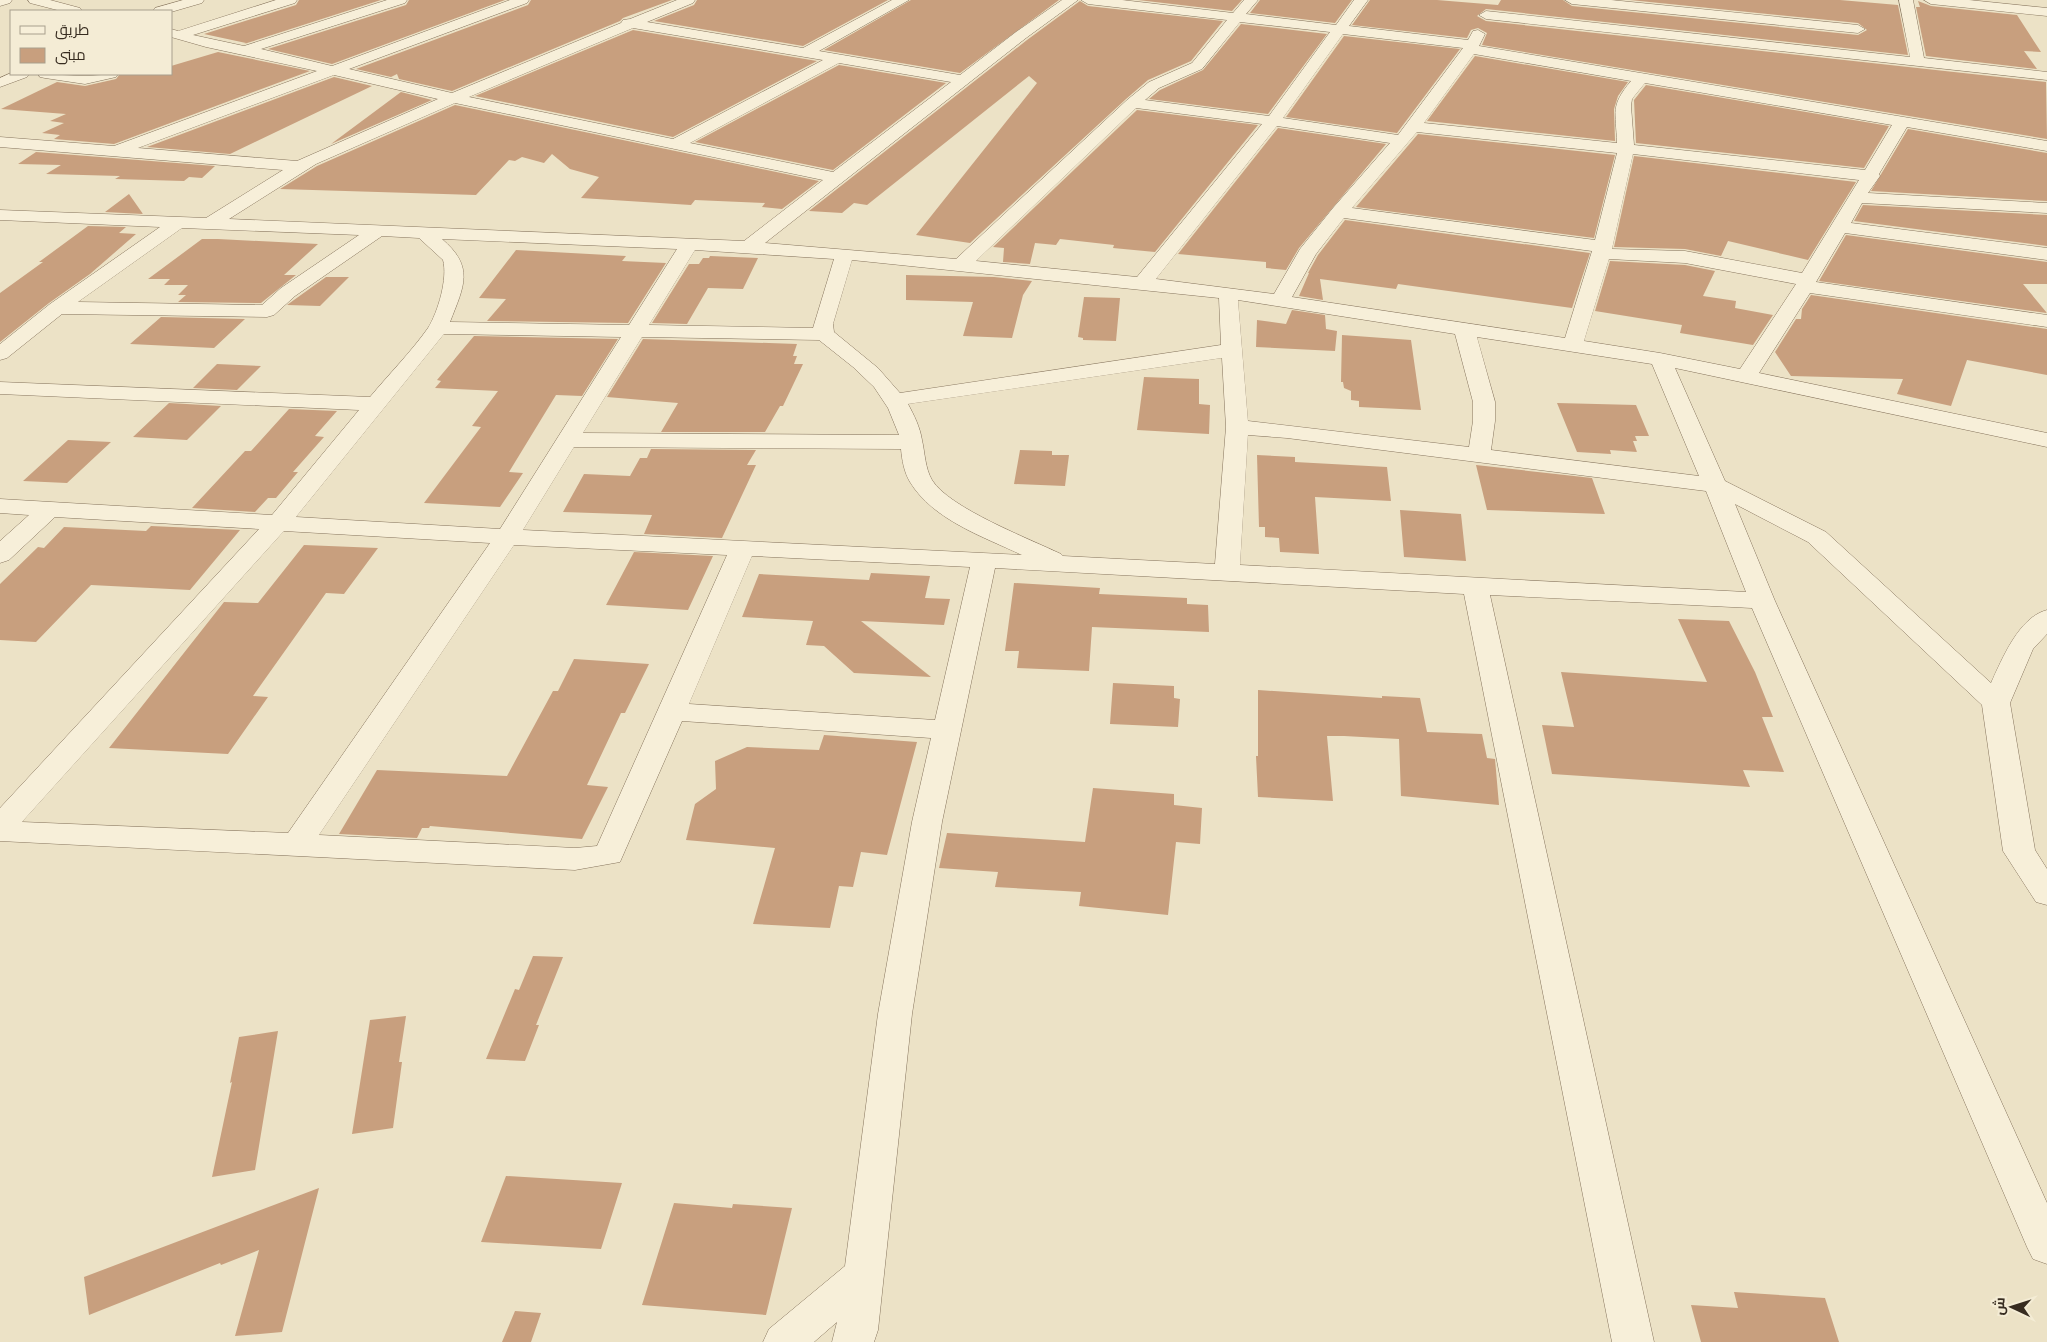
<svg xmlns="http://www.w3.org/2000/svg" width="2047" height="1342" font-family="'IBM Plex Serif',Cairo,serif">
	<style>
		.building { fill: #c89f7e }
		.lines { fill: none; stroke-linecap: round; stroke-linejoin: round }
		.minor-casing { stroke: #86745d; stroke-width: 1 }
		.minor { fill: #f7efd9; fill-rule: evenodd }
	</style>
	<rect width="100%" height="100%" fill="#ece2c6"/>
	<path class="building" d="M 299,0 L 381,0 L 244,44 L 246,43 L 204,34 L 296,5 Z
		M 409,0 L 505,0 L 332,64 L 268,49 L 406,5 Z
		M 531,0 L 672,0 L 623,18 L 620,21 L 452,91 L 399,79 L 397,74 L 391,77 L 356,69 L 528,5 Z
		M 697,0 L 888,0 L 803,46 L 654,21 L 694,5 Z
		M 911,0 L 1059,0 L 960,73 L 824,50 Z
		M 1138,0 L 1242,0 L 1232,11 Z
		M 1260,0 L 1352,0 L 1335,23 L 1250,13 Z
		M 1370,0 L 1437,0 L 1498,5 L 1501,0 L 1563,0 L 1572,6 L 1858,35 L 1867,30 L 1858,23 L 1630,0 L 1840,0 L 1898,5 L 1908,55 L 1486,9 L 1477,16 L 1486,21 L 2046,82 L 2047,139 L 1482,45 L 1487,33 L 1478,28 L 1471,30 L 1467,38 L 1352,25 Z
		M 1080,1 L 1088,6 L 1223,21 L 1191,61 L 1148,80 L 1126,99 L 970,243 L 916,235 L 1037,83 L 1029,76 L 867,205 L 854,203 L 842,213 L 809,211 L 1027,40 Z
		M 1918,1 L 1931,6 L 2017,15 L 2041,52 L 2024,51 L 2037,69 L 1926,56 L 1916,7 L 1920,7 Z
		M 1241,24 L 1327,34 L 1268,114 L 1149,99 L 1160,90 L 1203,70 Z
		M 633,30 L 805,59 L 817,61 L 673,137 L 475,96 Z
		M 1344,36 L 1460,49 L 1397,133 L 1286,117 Z
		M 218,52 L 310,71 L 114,144 L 54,139 L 60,135 L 42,133 L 64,123 L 50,121 L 66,114 L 1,109 L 57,82 L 85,86 L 116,79 L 120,74 L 171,74 L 171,66 Z
		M 1475,56 L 1628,82 L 1618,96 L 1614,109 L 1615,141 L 1427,121 Z
		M 839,65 L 946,83 L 833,170 L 695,142 Z
		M 334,77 L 372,86 L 230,154 L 147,147 Z
		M 1646,85 L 1889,126 L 1864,168 L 1636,143 L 1634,100 Z
		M 401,92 L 432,100 L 331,144 Z
		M 455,105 L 819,181 L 782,209 L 762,207 L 765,203 L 695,200 L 691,205 L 581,198 L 599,177 L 570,169 L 552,154 L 544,163 L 522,157 L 515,161 L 509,160 L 476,195 L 280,189 L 317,166 Z
		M 1137,110 L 1258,125 L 1155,252 L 1113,248 L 1114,245 L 1060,239 L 1056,245 L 1035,243 L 1030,264 L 1003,262 L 1004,248 L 993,247 Z
		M 1278,128 L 1386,144 L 1299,248 L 1286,270 L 1266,268 L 1266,262 L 1178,254 Z
		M 1908,129 L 2047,153 L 2047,201 L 1871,191 Z
		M 1418,134 L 1615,155 L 1594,238 L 1356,207 Z
		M 36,152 L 215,166 L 202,178 L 189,177 L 184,181 L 115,179 L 120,176 L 46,174 L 61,165 L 18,164 Z
		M 1634,156 L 1856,182 L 1808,260 L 1728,241 L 1721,256 L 1685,249 L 1614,247 Z
		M 129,194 L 143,214 L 105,212 Z
		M 1863,205 L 2047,215 L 2047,246 L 1854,221 Z
		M 1345,220 L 1590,253 L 1572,308 L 1398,284 L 1396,289 L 1320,279 L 1323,300 L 1299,296 L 1309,273 L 1308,273 L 1318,255 Z
		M 88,226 L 126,227 L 119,233 L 136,234 L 90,274 L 49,303 L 0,342 L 0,293 L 43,262 L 39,262 Z
		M 1846,235 L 2047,262 L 2047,284 L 2023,284 L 2047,313 L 1819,281 Z
		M 202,239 L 218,239 L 318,244 L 284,275 L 296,275 L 261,303 L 178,302 L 186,295 L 178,295 L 188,285 L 164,285 L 170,279 L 148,279 Z
		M 516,250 L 626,256 L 622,261 L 666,263 L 628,323 L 487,321 L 506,299 L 479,298 Z
		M 710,256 L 758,258 L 743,289 L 708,288 L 687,324 L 652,323 L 689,264 L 699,264 L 703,258 L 709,258 Z
		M 1610,261 L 1685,265 L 1715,271 L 1703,296 L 1736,301 L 1735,308 L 1773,315 L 1753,345 L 1680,333 L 1682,325 L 1595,311 Z
		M 906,275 L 994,277 L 1032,281 L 1023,295 L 1012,338 L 963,336 L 973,302 L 906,300 Z
		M 326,277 L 349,277 L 320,306 L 287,305 Z
		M 1811,295 L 2047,329 L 2047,375 L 1967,360 L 1951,406 L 1897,394 L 1903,379 L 1791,376 L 1775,352 L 1796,319 L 1801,319 L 1802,309 Z
		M 1084,297 L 1120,298 L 1116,341 L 1083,340 L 1083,338 L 1078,337 Z
		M 1292,310 L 1325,315 L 1326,329 L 1337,331 L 1335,351 L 1256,347 L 1257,320 L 1286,324 Z
		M 161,317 L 245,319 L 214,348 L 130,344 Z
		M 1342,335 L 1411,340 L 1421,410 L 1359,407 L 1359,401 L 1351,400 L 1351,391 L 1344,388 L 1343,382 L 1341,382 Z
		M 474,336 L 618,339 L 582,396 L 556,395 L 509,472 L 523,473 L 500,507 L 424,503 L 481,427 L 472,426 L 498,391 L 435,388 L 441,381 L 437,380 Z
		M 643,339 L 797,344 L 793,356 L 797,356 L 794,364 L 803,364 L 783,406 L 780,406 L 765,432 L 661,432 L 678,403 L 607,397 Z
		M 217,364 L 261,366 L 237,390 L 193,388 Z
		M 1144,377 L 1199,379 L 1199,404 L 1210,405 L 1209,434 L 1137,430 Z
		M 169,403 L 221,406 L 187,440 L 133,437 Z
		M 1557,403 L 1636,405 L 1649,436 L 1635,436 L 1637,441 L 1633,441 L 1637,452 L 1610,450 L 1611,454 L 1577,452 Z
		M 289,409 L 337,411 L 315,436 L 324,437 L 293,472 L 298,472 L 276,498 L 268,498 L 255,512 L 192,508 L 245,451 L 251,451 Z
		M 68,440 L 111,442 L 67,483 L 23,481 Z
		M 651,449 L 756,450 L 747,465 L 756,465 L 722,538 L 644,534 L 652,515 L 563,512 L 584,474 L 630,476 L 640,458 L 647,458 Z
		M 1020,450 L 1052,451 L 1052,455 L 1069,455 L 1065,486 L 1014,484 Z
		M 1257,455 L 1295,457 L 1295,462 L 1387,467 L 1391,501 L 1315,497 L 1319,554 L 1280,552 L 1279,538 L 1265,537 L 1265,527 L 1259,527 Z
		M 1476,465 L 1592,478 L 1605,514 L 1487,510 Z
		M 1400,510 L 1461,514 L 1466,561 L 1404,557 Z
		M 151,526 L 240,530 L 190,590 L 91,585 L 36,642 L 0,640 L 0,584 L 38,547 L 44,548 L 64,527 L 146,531 Z
		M 304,545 L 378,548 L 344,594 L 326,593 L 253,696 L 268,697 L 228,754 L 109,748 L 224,602 L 258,603 Z
		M 634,552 L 713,556 L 688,610 L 606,605 Z
		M 871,573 L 930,576 L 925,598 L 950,599 L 944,625 L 861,621 L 931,677 L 854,673 L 824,646 L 806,645 L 813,621 L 742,617 L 759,574 L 869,580 Z
		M 1014,583 L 1100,588 L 1099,594 L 1187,598 L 1187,604 L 1208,605 L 1209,632 L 1092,627 L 1089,671 L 1017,668 L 1019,651 L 1005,651 Z
		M 1678,619 L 1729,621 L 1755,672 L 1773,717 L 1762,717 L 1784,772 L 1743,770 L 1750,787 L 1552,774 L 1542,725 L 1574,727 L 1561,672 L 1707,682 Z
		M 574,659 L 649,664 L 625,713 L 621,713 L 587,785 L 608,787 L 582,839 L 430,826 L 429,828 L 422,828 L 417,838 L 339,834 L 377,770 L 507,776 L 553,691 L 558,691 Z
		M 1113,683 L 1174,686 L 1174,698 L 1180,699 L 1178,727 L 1110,724 Z
		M 1258,690 L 1382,698 L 1382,696 L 1420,698 L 1427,732 L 1482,734 L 1487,758 L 1495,759 L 1499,805 L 1401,796 L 1399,739 L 1344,736 L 1327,736 L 1333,801 L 1258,797 L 1256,756 L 1258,756 Z
		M 824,735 L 917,742 L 887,855 L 861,852 L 853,887 L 839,886 L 830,928 L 753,924 L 775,848 L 686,840 L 695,804 L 716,789 L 715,761 L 747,747 L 819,750 Z
		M 1093,788 L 1174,794 L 1174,805 L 1202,808 L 1200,844 L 1176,842 L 1168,915 L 1079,906 L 1081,892 L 995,887 L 998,872 L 939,868 L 947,833 L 1085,842 Z
		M 533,956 L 563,957 L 536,1025 L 539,1025 L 525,1061 L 486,1059 L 515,989 L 519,990 Z
		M 406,1016 L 399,1062 L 402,1062 L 393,1128 L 352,1134 L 370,1020 Z
		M 278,1031 L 255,1170 L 212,1177 L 232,1082 L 230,1083 L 239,1037 Z
		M 506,1176 L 622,1183 L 601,1249 L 481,1242 Z
		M 319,1188 L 282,1332 L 235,1336 L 259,1250 L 221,1265 L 220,1263 L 89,1315 L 84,1277 Z
		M 674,1203 L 732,1208 L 733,1204 L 792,1208 L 766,1315 L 642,1305 Z
		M 1734,1292 L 1825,1298 L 1839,1342 L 1701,1342 L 1691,1305 L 1738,1308 Z
		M 515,1311 L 541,1313 L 531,1342 L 502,1342 Z"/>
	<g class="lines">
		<defs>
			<path id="minor" d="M 0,0 L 12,0 L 10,3 L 0,6 Z
				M 28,0 L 50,0 L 80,8 L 82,11 L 61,11 L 30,3 Z
				M 183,0 L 204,0 L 202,3 L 171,12 L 153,11 L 155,8 Z
				M 276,0 L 297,0 L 295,3 L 193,35 L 244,46 L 387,0 L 407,0 L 405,3 L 261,49 L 332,66 L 510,0 L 529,0 L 527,3 L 349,69 L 452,93 L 621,23 L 623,20 L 630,19 L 677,0 L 695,0 L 693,3 L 647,22 L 803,48 L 892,0 L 909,0 L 819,51 L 960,75 L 1016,32 L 1062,0 L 1078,0 L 1026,38 L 765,243 L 956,259 L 1127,100 L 1149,82 L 1192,63 L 1227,20 L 1088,4 L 1081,0 L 1122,0 L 1233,13 L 1244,0 L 1258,0 L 1246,14 L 1336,25 L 1354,0 L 1368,0 L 1349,26 L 1468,40 L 1473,31 L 1478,30 L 1485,34 L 1479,46 L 2047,141 L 2047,151 L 1907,127 L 1879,174 L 1880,176 L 1868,193 L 2047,203 L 2047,213 L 1862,203 L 1851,223 L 2047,248 L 2047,260 L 1845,233 L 1816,282 L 2047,315 L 2047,327 L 1810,293 L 1759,373 L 2047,433 L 2047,447 L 1675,368 L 1725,481 L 1826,532 L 1991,683 C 2002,659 2019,617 2047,610 L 2047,634 L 2033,649 L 2010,703 L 2035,850 L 2047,869 L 2047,905 L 2036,902 L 2003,851 L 1982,705 L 1808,542 L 1735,504 L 1775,601 L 2047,1203 L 2047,1264 L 2033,1259 L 2027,1247 L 1752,608 L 1490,595 L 1654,1342 L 1612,1342 L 1464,594 L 995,568 L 942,822 L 912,1014 L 878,1330 L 874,1342 L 832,1342 L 837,1322 L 814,1342 L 763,1342 L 769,1329 L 845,1266 L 878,1014 L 912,822 L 931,738 L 682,721 L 620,862 L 575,870 L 0,841 L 0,808 L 259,529 L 55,517 L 9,560 L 0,563 L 0,541 L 29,515 L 0,513 L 0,499 L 272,515 L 359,410 L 0,394 L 0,382 L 370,397 C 389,374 411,352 428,328 C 438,312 448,278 443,260 L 419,238 L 382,236 L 295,296 L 274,315 L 267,317 L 62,314 L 7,358 L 0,360 L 0,344 L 50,304 L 160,227 L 0,220 L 0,210 L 206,218 L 283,170 L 0,147 L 0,137 L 114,146 L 317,71 L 206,47 L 171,37 L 171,29 L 178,31 ZM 1240,22 L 1330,32 L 1269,116 L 1145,100 L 1159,88 L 1202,69 ZM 633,28 L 805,57 L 823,60 L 673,139 L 469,97 ZM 1343,34 L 1463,48 L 1398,135 L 1283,118 ZM 1474,54 L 1631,81 C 1610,106 1616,111 1617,143 L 1424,123 ZM 839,63 L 951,82 L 833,172 L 690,143 ZM 334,75 L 438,99 L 297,161 L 138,148 ZM 1645,83 L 1892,125 L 1865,170 L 1634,145 L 1631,106 L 1632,99 ZM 455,103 L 823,180 L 744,241 L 229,219 L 316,164 ZM 1136,108 L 1262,124 L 1137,277 L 976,261 ZM 1277,126 L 1390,143 L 1333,208 L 1300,249 L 1274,294 L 1156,279 ZM 1417,132 L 1617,153 L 1595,240 L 1352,208 ZM 1633,154 L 1859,180 L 1802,273 L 1685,251 L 1612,249 ZM 1344,218 L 1592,251 L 1565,338 L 1292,297 L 1316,254 ZM 182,228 L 359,235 L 281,288 L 262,305 L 78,302 ZM 442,239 L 677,249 L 629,325 L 450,322 C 464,286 475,267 442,239 ZM 695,250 L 834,259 L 813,328 L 649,325 ZM 1609,259 L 1685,263 L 1796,284 L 1740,369 L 1660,353 L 1584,341 ZM 852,260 L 1219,298 L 1221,345 L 900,393 L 878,368 L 834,332 L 833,324 ZM 1238,300 L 1455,334 L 1473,402 L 1473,421 L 1469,447 L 1248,421 ZM 444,334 L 621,337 L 500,529 L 296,517 ZM 642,337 L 819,340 L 853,367 L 874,387 L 888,408 L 899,435 L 583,433 ZM 1477,337 L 1652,364 L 1699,476 L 1491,450 L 1495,421 L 1495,402 ZM 1222,358 L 1226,427 L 1215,564 L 1063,556 L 1061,554 C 1030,539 949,508 932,480 C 925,468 925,453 922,440 C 920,427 914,415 908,404 ZM 1248,435 L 1287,438 L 1706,491 L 1746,592 L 1240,565 ZM 574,447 L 901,449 C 902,460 904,472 910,482 C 933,520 984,537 1022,555 L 523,530 ZM 284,531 L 490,543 L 288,833 L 22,822 ZM 514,545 L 727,555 L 597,846 L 575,848 L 319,835 ZM 752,556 L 970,567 L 935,720 L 689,704 Z
				M 1565,0 L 1611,0 L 1858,25 L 1865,29 L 1858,33 L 1572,4 Z
				M 1899,0 L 1913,0 L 1924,58 L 2047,72 L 2047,80 L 1486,19 L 1479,15 L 1486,11 L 1910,57 Z
				M 1924,0 L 1969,0 L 2047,8 L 2047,16 L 1931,4 Z
				M 11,73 L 29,74 L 27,77 L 0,87 L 0,78 Z
				M 38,74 L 85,76 L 118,74 L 116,77 L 85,84 L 45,78 L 40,77 Z"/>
		</defs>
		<use href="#minor" class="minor-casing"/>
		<use href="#minor" class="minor"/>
	</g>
	<rect x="10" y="10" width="162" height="65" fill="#f4ecd5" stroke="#a89f8d"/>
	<rect x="20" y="26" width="25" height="8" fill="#f7efd9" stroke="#a89f8d"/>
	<text x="55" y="35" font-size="15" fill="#372c20">طريق</text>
	<rect x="20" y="48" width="25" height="15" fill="#c89f7e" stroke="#a89f8d"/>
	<text x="55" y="60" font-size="15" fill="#372c20">مبنى</text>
	<g transform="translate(2012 1307) rotate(274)" stroke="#f4ecd5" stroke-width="4" paint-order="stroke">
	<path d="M0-4L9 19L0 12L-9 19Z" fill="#372c20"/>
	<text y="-8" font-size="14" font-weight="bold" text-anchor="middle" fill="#372c20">ش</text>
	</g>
</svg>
